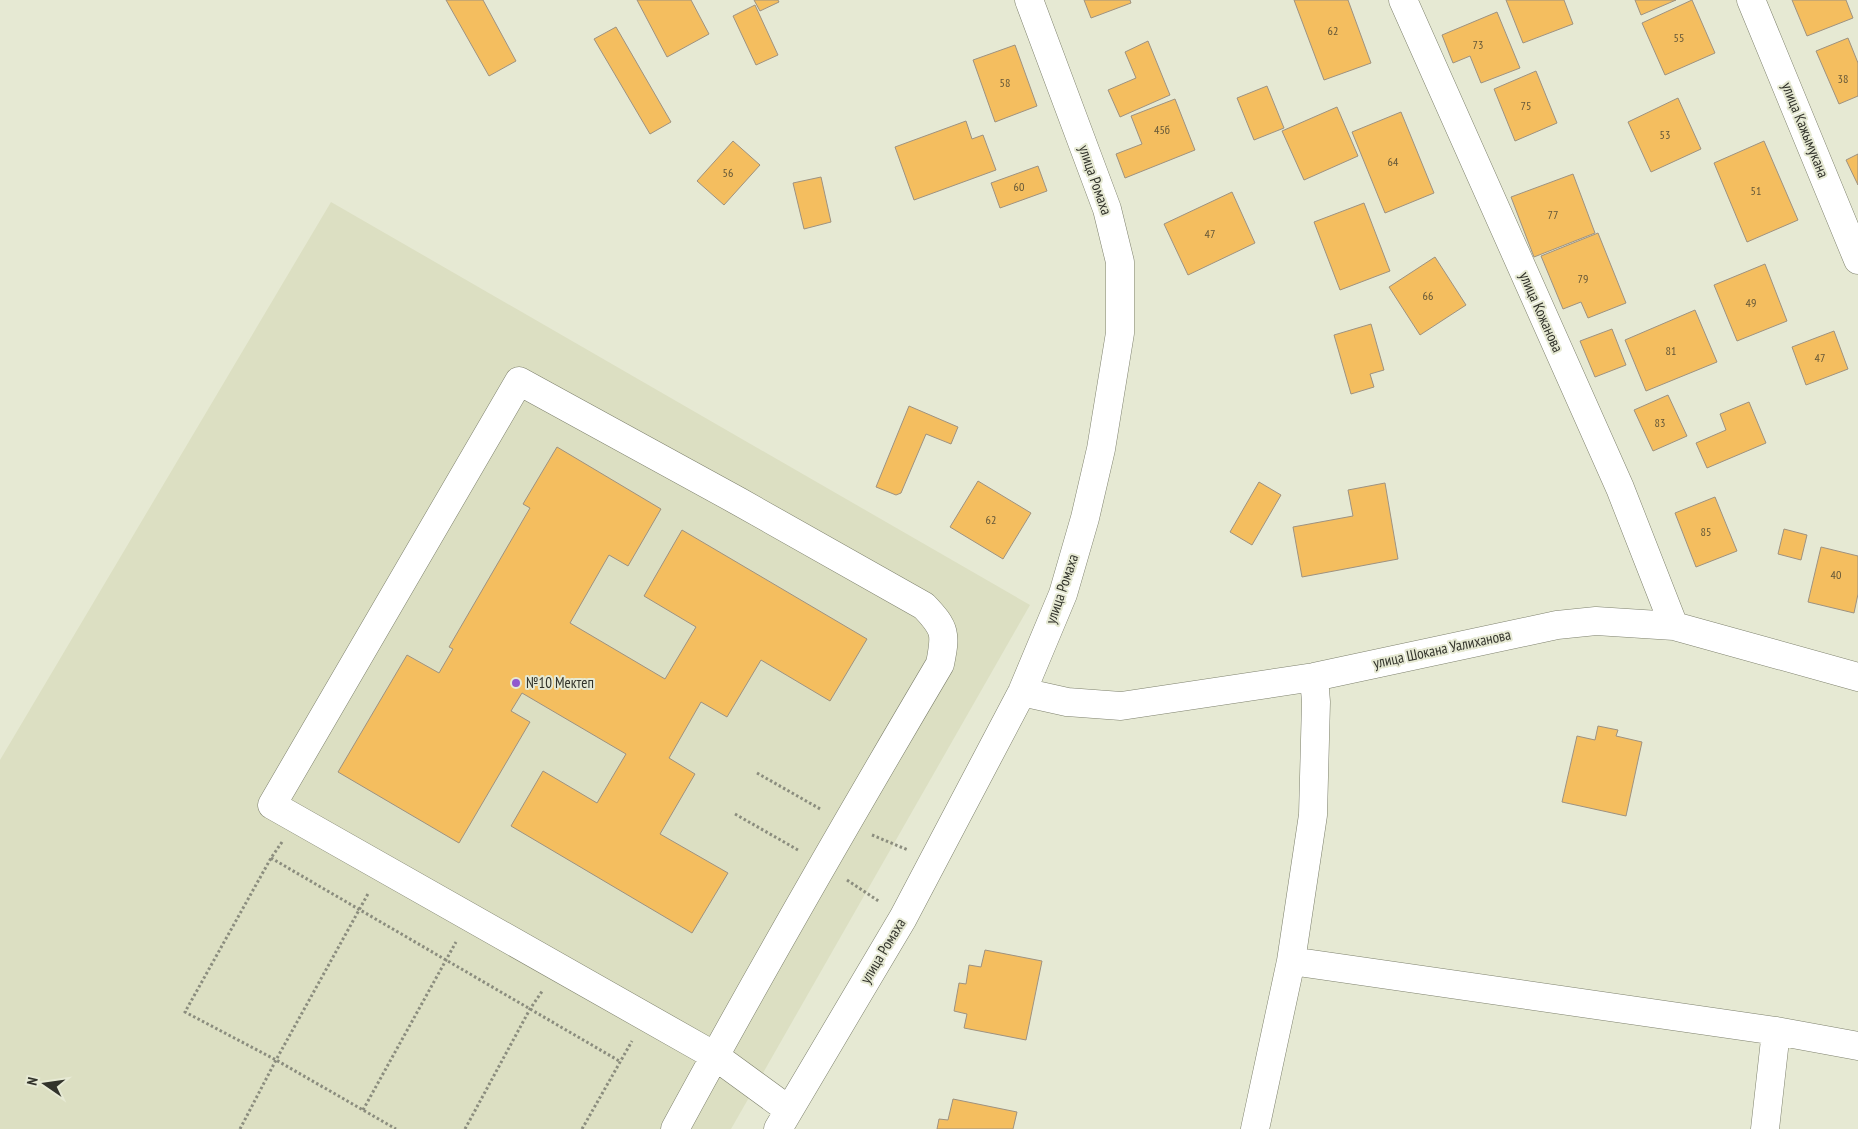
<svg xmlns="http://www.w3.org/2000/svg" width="1858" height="1129" font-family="'PT Sans Narrow',sans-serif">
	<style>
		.built { fill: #dcdfc2 }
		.building { fill: #f4be5f; stroke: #9e9280 }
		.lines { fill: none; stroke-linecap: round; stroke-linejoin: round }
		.minor-casing { stroke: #7e816d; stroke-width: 29 }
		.path { stroke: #8b8d7e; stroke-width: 3; stroke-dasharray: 2.5 2.5; stroke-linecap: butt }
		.minor { stroke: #fff; stroke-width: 28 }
		.poi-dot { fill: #9057cf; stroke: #e6e9d3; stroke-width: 2 }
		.labels { text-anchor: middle; stroke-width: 4; stroke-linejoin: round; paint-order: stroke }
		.number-label { font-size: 12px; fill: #625638 }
		.street-label { font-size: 15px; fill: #32332b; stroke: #e6e9d3 }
		.poi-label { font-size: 15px; fill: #32332b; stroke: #e6e9d3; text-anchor: start }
	</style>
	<rect width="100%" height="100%" fill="#e6e9d3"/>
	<path class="built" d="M 331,202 L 1030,605 L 731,1129 L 0,1129 L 0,760 Z"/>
	<path class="building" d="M 446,0 L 483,0 L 516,61 L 489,76 Z
		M 637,0 L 691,0 L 709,34 L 667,57 Z
		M 754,0 L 778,0 L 779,2 L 760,11 Z
		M 1084,0 L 1130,0 L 1131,3 L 1091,18 Z
		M 1294,0 L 1348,0 L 1371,63 L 1324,80 Z
		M 1506,0 L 1564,0 L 1573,24 L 1523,43 Z
		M 1635,0 L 1676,0 L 1641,15 Z
		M 1692,0 L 1715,53 L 1665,75 L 1642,23 Z
		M 1792,0 L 1846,0 L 1853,18 L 1807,36 Z
		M 755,5 L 778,55 L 756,65 L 733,16 Z
		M 1497,12 L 1520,68 L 1481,83 L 1470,56 L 1453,63 L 1442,35 Z
		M 616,27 L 671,122 L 650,134 L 594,39 Z
		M 1848,38 L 1858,63 L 1858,96 L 1839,104 L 1816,51 Z
		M 1148,41 L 1170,95 L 1120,117 L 1108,90 L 1136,78 L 1125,52 Z
		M 1015,45 L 1037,106 L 995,122 L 973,60 Z
		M 1536,71 L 1557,123 L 1515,141 L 1494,89 Z
		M 1267,86 L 1284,128 L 1254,140 L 1237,98 Z
		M 1678,98 L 1701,149 L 1651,172 L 1628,122 Z
		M 1175,99 L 1195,150 L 1125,178 L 1116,154 L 1142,144 L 1131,116 Z
		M 1337,107 L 1358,156 L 1304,180 L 1282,131 Z
		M 1401,112 L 1434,193 L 1385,213 L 1352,132 Z
		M 966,121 L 972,139 L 983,135 L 996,170 L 914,200 L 895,147 Z
		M 733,141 L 760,165 L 724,205 L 697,181 Z
		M 1764,141 L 1798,220 L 1747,242 L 1714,163 Z
		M 1858,154 L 1858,185 L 1846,160 Z
		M 1038,166 L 1047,191 L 1000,208 L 991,183 Z
		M 1573,174 L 1595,233 L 1534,257 L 1511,197 Z
		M 821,177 L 831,222 L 804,229 L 793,183 Z
		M 1232,192 L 1255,243 L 1188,275 L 1164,224 Z
		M 1364,203 L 1390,271 L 1340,290 L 1314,222 Z
		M 1598,233 L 1626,303 L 1588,318 L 1581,302 L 1563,309 L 1541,256 Z
		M 1435,257 L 1466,305 L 1420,335 L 1389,287 Z
		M 1765,264 L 1787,321 L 1737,341 L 1714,285 Z
		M 1695,310 L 1717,362 L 1646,391 L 1625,340 Z
		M 1371,324 L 1384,370 L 1370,374 L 1374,387 L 1351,394 L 1334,335 Z
		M 1612,329 L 1626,365 L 1595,377 L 1580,341 Z
		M 1834,331 L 1848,369 L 1806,385 L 1792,347 Z
		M 1668,395 L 1687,436 L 1653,451 L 1634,410 Z
		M 1749,402 L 1766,443 L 1707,468 L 1696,443 L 1726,430 L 1720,414 Z
		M 909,406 L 958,427 L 951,444 L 926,434 L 901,493 L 896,495 L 876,487 Z
		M 557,447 L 661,509 L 628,566 L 609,555 L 570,623 L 665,679 L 696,627 L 644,596 L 682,530 L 867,639 L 830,701 L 761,660 L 727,717 L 701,702 L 669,758 L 695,774 L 660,834 L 728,873 L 692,933 L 511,826 L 543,771 L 597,803 L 626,754 L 522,693 L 511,711 L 530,722 L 459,843 L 338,772 L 407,655 L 439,673 L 453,649 L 449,647 L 530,508 L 523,504 Z
		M 978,481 L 1031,513 L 1003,559 L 950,527 Z
		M 1259,482 L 1281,495 L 1252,545 L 1230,532 Z
		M 1385,483 L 1398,559 L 1302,577 L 1293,527 L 1353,516 L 1348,490 Z
		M 1715,497 L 1737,551 L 1696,567 L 1675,513 Z
		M 1784,529 L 1807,535 L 1801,560 L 1778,554 Z
		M 1821,547 L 1858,556 L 1858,594 L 1854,613 L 1808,602 Z
		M 1598,726 L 1618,730 L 1616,736 L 1642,742 L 1626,816 L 1562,802 L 1577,736 L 1595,740 Z
		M 985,950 L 1042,961 L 1026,1040 L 964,1028 L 967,1014 L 954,1011 L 959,983 L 966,984 L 969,965 L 981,967 Z
		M 953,1099 L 1017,1112 L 1013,1129 L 937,1129 L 939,1119 L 948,1120 Z"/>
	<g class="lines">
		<defs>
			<path id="minor" d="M 1403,0 L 1620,488 L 1674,626
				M 1751,0 L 1858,260
				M 1022,692 L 1067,702 L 1121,706 L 1314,677 L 1557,625 L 1596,621 L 1674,626 L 1858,677
				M 1291,961 L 1776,1031 L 1858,1046
				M 675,1129 C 760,972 849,818 940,664 C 946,634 946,629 924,606 L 738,501 L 519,381 L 272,805 L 715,1056 L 789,1110
				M 778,1129 L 903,918 L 1022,692 L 1063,594 L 1085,518 L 1101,449 L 1120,333 L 1120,262 L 1107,209 L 1029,0
				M 1255,1129 L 1291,961 L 1313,815 L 1316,702 L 1314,677
				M 1765,1129 L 1776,1031"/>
		</defs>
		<use href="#minor" class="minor-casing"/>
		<path class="path" d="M 757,773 L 822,810
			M 735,814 L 798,850
			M 872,835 L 908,850
			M 282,842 L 271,858 L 185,1012 L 276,1060 L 396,1129
			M 271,858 L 621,1062
			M 847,880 L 880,902
			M 363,1110 L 456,942
			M 240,1129 L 276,1060 L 369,892
			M 465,1129 L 530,1009 L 543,990
			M 582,1129 L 632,1041"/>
		<use href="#minor" class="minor"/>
	</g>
	<circle class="poi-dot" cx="516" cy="683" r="5"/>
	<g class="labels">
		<g class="number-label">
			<text x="1333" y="35">62</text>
			<text x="1679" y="42">55</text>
			<text x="1478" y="49">73</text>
			<text x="1843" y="83">38</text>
			<text x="1005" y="87">58</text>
			<text x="1526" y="110">75</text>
			<text x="1162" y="134">45б</text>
			<text x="1665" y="139">53</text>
			<text x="1393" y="166">64</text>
			<text x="728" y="177">56</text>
			<text x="1019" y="191">60</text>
			<text x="1756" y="195">51</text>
			<text x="1553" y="219">77</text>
			<text x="1210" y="238">47</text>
			<text x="1583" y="283">79</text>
			<text x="1428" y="300">66</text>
			<text x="1751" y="307">49</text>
			<text x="1671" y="355">81</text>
			<text x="1820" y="362">47</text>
			<text x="1660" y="427">83</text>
			<text x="991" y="524">62</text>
			<text x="1706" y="536">85</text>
			<text x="1836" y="579">40</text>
		</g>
		<g class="street-label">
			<text transform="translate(1805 130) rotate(68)" y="5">улица Кажымукана</text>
			<text transform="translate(1095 180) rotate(71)" y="5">улица Ромаха</text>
			<text transform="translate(1541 312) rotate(66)" y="5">улица Кожанова</text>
			<text transform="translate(1062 589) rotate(-71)" y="5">улица Ромаха</text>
			<text transform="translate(1442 649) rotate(-12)" y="5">улица Шокана Уалиханова</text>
			<text transform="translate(883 951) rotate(-59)" y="5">улица Ромаха</text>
		</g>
		<g class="poi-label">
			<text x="526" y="688">№10 Мектеп</text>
		</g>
	</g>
	<g transform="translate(45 1084) rotate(283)" stroke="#e6e9d3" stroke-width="4" paint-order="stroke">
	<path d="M0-4L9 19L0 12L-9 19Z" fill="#32332b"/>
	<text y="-8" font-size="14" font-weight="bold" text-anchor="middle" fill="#32332b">N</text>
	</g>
</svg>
